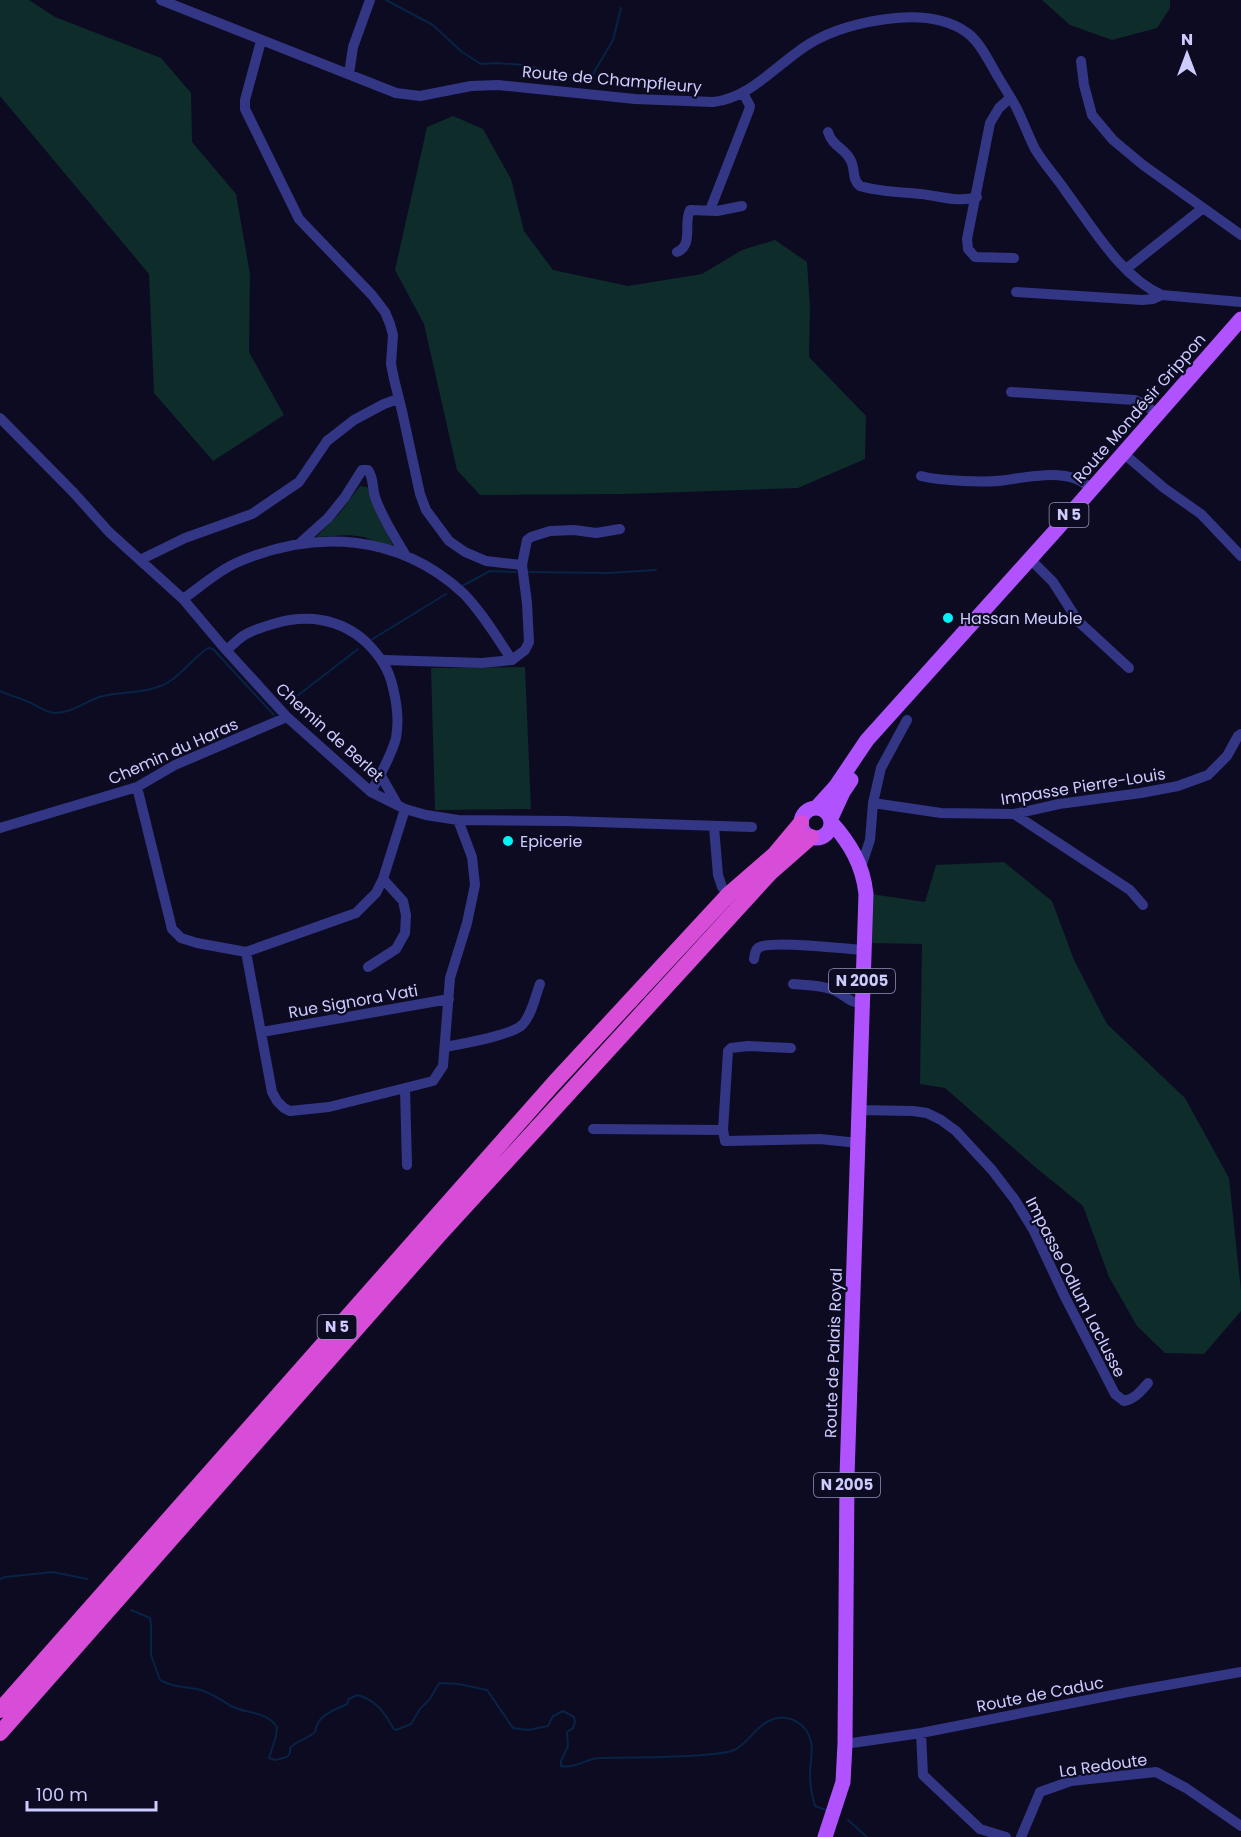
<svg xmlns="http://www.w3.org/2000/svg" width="1241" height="1837" font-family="Poppins,sans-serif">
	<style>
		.green { fill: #0e2c29 }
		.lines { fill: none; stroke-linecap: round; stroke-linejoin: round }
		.stream { stroke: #072345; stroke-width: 2 }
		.minor { stroke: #333685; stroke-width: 10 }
		.primary { stroke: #b053ff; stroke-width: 15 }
		.trunk { stroke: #d84dd7; stroke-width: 16 }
		.poi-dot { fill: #00f3f7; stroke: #0d0b22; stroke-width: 2 }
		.labels { text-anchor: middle; stroke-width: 4.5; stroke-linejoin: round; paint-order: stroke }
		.shield { fill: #0d0b22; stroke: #9492bd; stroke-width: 1.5 }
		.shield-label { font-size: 15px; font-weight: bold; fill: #ceccff }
		.street-label { font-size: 16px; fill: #ceccff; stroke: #0d0b22 }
		.poi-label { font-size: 16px; fill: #ceccff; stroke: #0d0b22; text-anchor: start }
	</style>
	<rect width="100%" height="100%" fill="#0d0b22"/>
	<path class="green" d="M 0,0 L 29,0 L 55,17 L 161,58 L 191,93 L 192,142 L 236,194 L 250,274 L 249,352 L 284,415 L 213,461 L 154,393 L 149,274 L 0,96 Z
		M 1042,0 L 1170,0 L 1170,8 L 1157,28 L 1112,40 L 1070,25 Z
		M 453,116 L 483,129 L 511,179 L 524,231 L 553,270 L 628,286 L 702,274 L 742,250 L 775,240 L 807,262 L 810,308 L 809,357 L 866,416 L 865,459 L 798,488 L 623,494 L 480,495 L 457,470 L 424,324 L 395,270 L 427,127 Z
		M 360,486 L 367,487 L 369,491 L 377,515 L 395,549 L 364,537 L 348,535 L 316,537 L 338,515 Z
		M 525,667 L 531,809 L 435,810 L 431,668 Z
		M 1004,862 L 1052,901 L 1074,960 L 1107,1024 L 1185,1098 L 1229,1178 L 1241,1291 L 1241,1311 L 1204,1354 L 1165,1353 L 1137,1326 L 1109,1277 L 1083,1206 L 1034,1166 L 945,1088 L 920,1084 L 922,944 L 871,943 L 871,894 L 925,902 L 936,865 Z"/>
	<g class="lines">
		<path class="stream" d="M 386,0 L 433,25 L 462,52 L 481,64 L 496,63 L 525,65 L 567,75 L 593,74 L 613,40 L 621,8
			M 527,572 L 608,573 L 656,570
			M 462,586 L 490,571 L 516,572
			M 371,640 L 446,594
			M 0,691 C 8,695 17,697 26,701 C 36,704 45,713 55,713 C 73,713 87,700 103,696 C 124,691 151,694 170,681 C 184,672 194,657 208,648 L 213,649 L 274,715
			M 288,703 L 358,649
			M 0,1579 L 5,1577 L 53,1572 L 87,1579
			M 131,1610 L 150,1618 L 151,1625 L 151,1655 L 160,1680 C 175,1688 182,1686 197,1689 C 211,1692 219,1699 231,1706 C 246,1714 267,1711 277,1727 L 276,1736 L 269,1758 L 275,1760 L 287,1757 L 290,1753 L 290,1748 C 298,1740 307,1739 315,1732 C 318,1714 333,1711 347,1704 L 349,1699 L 357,1695 C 375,1699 385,1713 393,1728 L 396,1730 L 411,1724 L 420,1709 L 430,1699 L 439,1683 L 459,1684 L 487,1690 L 513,1728 L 528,1730 L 548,1726 L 553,1716 L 563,1711 L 574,1717 L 575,1722 L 573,1728 L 567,1732 L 568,1746 L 561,1761 L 561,1766 C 576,1769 586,1758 601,1758 C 635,1757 668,1758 702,1755 C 712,1754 725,1754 734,1750 C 750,1743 756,1722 778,1718 C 789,1716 800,1722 806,1730 C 816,1745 810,1759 810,1775 C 810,1786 812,1796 815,1806 L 826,1810
			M 848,1820 L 867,1837"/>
		<path class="minor" d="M 161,0 L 396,93 L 420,96 L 471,86 L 498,85 L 635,99 L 713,102 C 751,98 778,63 809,44 C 835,28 866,21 896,18 C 919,16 946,18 966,32 C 978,40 986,56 993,68 C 1000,81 1009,94 1016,107 C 1023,121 1028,135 1035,149 C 1044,164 1057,178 1067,193 C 1093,228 1121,277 1162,295 L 1241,302
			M 261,41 L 245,100 L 245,109 L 299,219 L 372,295 L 385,312 L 390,324 L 393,335 L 391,364 L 394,379 L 402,411 L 420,494 L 426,510 L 449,541 L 465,552 L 486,561 L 522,565
			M 1081,61 L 1084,85 L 1092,115 L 1113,140 L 1143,165 L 1241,235
			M 349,74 L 353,47 L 370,0
			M 1010,98 L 999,108 L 990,123 L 967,239 L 968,249 L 975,257 L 1014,258
			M 828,132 C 832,146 844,148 850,159 C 856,168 851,179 860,186 C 880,192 900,192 921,194 C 940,196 958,203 977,197
			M 710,210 L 749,110 L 750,106 L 743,93
			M 677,252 C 694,245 683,223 690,210 L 717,211 L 742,206
			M 1126,269 L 1203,208
			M 1016,292 L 1142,300 L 1153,299 L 1162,295
			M 1011,392 L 1135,400 L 1144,404 L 1157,414
			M 0,418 L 74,493 L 109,532 L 183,599 L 226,650 L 287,717 L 371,792 L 405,809 L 426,815 L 458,820 L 564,821 L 752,827
			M 1123,453 L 1164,488 L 1201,514 L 1241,556
			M 921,476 C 940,481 987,483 1006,480 C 1026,477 1057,471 1076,479 C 1082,481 1087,485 1092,489
			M 299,544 L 328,518 L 345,497 L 362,470 L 368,470 C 374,478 372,488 375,497 C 382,518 395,537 406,556
			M 1030,559 L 1053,582 L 1078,621 L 1129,668
			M 140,560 L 185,538 L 252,514 L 299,482 L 327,441 L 354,420 L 384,404 L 398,399
			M 183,599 C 200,587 218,571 236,563 C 315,528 399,534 463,593 C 482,612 497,638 512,660
			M 226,650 C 232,646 237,640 243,636 C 252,630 263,627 273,624 C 306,614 340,618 366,642 C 380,656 389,669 393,688 C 397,704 399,722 396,738 C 391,757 380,775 371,792
			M 384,660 L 482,663 L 512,660 L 525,650 L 529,642 L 527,603 L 522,565 L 527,540 L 531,537 L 550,531 L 574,530 L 596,533 L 620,529
			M 380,774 L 397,804
			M 137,787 L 172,929 L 181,938 L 197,943 L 246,952 L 356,913 L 376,893 L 383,879 L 405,809
			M 873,803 L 941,813 L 1014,814 L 1059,804 L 1141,793 L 1178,786 L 1208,775 L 1227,756 L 1238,736 L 1241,734
			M 1014,814 L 1130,890 L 1143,905
			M 714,827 L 718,875 L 722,887 L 729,894
			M 0,828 L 137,787 L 175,765 L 287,717
			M 861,867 L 870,840 L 873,803 L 881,768 L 907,720
			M 246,952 L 272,1092 L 277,1101 L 284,1108 L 290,1111 L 329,1107 L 433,1081 L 443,1066 L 450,978 L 467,923 L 475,885 L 472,857 L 458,820
			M 754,959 C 755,954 755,949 760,947 C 772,940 845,949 864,950
			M 368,967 L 396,949 L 405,933 L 406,915 L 403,901 L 383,879
			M 793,984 C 807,985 823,985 836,991 C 846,996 849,1003 862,1003
			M 262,1032 L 449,999
			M 445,1047 C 461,1044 514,1035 523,1024 C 532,1014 535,997 540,984
			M 791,1048 L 748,1046 L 731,1048 L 728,1051 L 723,1130 L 725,1141 L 820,1139 L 858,1143
			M 405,1089 L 407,1165
			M 858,1110 L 913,1111 L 927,1113 L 941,1120 L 956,1131 L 992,1170 L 1015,1200 L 1034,1231 L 1065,1297 L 1115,1394 L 1124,1401 C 1135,1399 1141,1391 1148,1383
			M 593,1129 L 723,1130
			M 921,1733 L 923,1775 L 980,1829 L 1006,1837
			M 845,1744 L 921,1733 L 1128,1692 L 1241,1672
			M 1021,1837 L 1040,1792 L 1071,1781 L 1156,1772 L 1186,1788 L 1241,1826"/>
		<path class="primary" d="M801 823a15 15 0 1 1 30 0a15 15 0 1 1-30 0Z
			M 816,808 L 836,786 L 867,740 L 1056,530 L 1241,319
			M 831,818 L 843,792 L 851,780
			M 825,1837 L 843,1782 L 845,1744 L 847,1476 L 866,894 C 863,865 850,843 831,822"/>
		<path class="trunk" d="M 0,1710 L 554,1083 L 729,894 L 775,854 L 801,823
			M 0,1733 L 439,1235 L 770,873 L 811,837"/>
	</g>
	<g class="poi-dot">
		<circle cx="948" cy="618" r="6"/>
		<circle cx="508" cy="841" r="6"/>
	</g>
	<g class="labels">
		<g class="shield">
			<rect x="1049.5" y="503" width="39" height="24" rx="4.5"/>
			<rect x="829" y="969" width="66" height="24" rx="4.5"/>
			<rect x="317.5" y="1315" width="39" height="24" rx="4.5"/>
			<rect x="814" y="1473" width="66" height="24" rx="4.5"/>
		</g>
		<g class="shield-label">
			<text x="1069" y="520">N 5</text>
			<text x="862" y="986">N 2005</text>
			<text x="337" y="1332">N 5</text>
			<text x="847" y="1490">N 2005</text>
		</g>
		<g class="street-label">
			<text transform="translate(612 79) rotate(5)" y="6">Route de Champfleury</text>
			<text transform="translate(1139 408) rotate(-49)" y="6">Route Mondésir Grippon</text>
			<text transform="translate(330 732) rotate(42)" y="6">Chemin de Berlet</text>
			<text transform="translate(173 751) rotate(-24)" y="6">Chemin du Haras</text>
			<text transform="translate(1083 786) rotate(-9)" y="6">Impasse Pierre-Louis</text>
			<text transform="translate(353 1001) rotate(-10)" y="6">Rue Signora Vati</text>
			<text transform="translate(1076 1287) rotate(63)" y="6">Impasse Odlum Laclusse</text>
			<text transform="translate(833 1353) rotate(-88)" y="6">Route de Palais Royal</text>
			<text transform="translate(1040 1694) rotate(-11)" y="6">Route de Caduc</text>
			<text transform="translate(1103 1765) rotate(-8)" y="6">La Redoute</text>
		</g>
		<g class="poi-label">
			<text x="960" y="624">Hassan Meuble</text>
			<text x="520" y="847">Epicerie</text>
		</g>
	</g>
	<g transform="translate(1187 54)" stroke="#0d0b22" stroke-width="4.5" paint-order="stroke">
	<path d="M0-4.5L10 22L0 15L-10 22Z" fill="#ceccff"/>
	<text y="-9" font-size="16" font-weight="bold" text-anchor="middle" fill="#ceccff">N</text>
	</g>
	<path d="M27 1801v9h129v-9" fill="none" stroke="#ceccff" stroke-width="3"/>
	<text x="36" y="1801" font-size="18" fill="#ceccff" stroke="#0d0b22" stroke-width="4.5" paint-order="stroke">100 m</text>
</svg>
